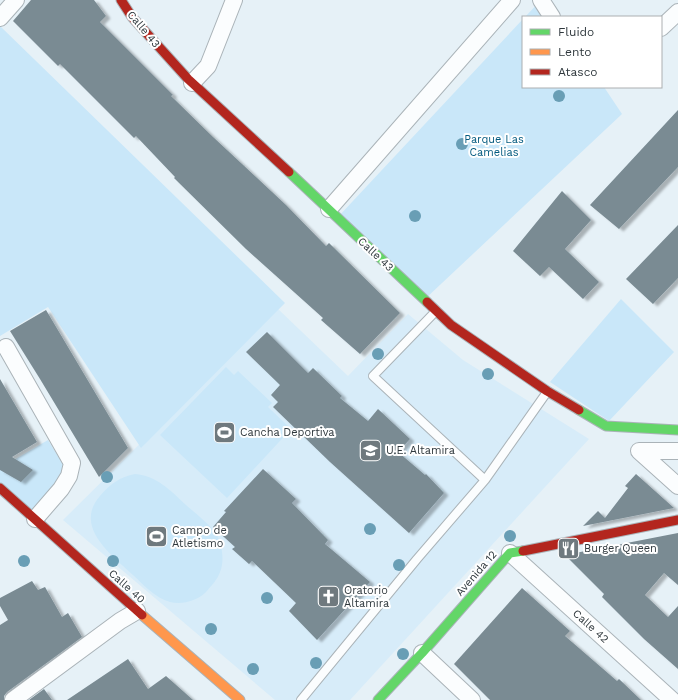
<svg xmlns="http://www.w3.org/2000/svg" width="678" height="700" font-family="'Work Sans',sans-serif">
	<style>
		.built { fill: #d7ecf9 }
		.green { fill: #c9e7f9 }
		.building { fill: #7a8b93; filter: url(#shadow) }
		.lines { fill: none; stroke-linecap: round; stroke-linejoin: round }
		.lane-casing { stroke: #aab3b8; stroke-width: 10 }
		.street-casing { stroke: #aab3b8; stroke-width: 18 }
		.fast-casing { stroke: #aab3b8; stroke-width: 11 }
		.slow-casing { stroke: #aab3b8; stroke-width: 11 }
		.jam-casing { stroke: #aab3b8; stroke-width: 11 }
		.lane { stroke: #fbfdfe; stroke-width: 8 }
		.street { stroke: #fbfdfe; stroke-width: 16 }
		.fast { stroke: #63d668; stroke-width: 9 }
		.slow { stroke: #ff974d; stroke-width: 9 }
		.jam { stroke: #b3261e; stroke-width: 9 }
		.tree { fill: #699eb5 }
		.labels { text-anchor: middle; stroke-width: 4; stroke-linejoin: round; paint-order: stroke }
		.street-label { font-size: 11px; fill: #2f383d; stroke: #fff }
		.park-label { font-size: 11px; fill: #035a7f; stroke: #fff }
		.poi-label { font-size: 11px; fill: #2f383d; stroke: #fff; text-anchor: start }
	</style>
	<defs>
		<filter id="shadow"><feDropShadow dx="4.5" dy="2.5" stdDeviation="1" flood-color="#0004"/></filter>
	</defs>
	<rect width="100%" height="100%" fill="#e6f1f7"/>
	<path class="built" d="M 277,308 L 348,376 L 408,314 L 463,360 L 589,439 L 350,700 L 275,700 L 63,520 Z"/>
	<path class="green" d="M 541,0 L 554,17 L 525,17 Z
		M 523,19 L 523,87 L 604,87 L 622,114 L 425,299 L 338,217 Z
		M 0,26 L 285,303 L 141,448 L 48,307 L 0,336 Z
		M 621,299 L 674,352 L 609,421 L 550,382 Z
		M 226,367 L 234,375 L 238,371 L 272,403 L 268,407 L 291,429 L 227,498 L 160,435 Z
		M 48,440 L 72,479 L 38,519 L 0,486 L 0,468 Z
		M 135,474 C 157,476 170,490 186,505 C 195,513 207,522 215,532 C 222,542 225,560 220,572 C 218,579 211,586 206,592 C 197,601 182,605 170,602 C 155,598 144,585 133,575 C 112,555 73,527 100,496 C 110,484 120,477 135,474 Z"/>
	<path class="building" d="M 31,0 L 94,0 L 106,16 L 100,22 L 173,95 L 171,96 L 213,137 L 286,205 L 326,246 L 329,243 L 400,313 L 360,354 L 321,320 L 323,318 L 246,249 L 174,178 L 175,177 L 136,136 L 134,138 L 60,64 L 58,66 L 13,21 Z
		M 678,110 L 678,167 L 619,229 L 590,205 Z
		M 562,191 L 591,220 L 565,249 L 599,282 L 583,299 L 549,267 L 540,276 L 513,251 Z
		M 678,225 L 678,278 L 653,304 L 626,279 Z
		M 46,310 L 128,448 L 99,477 L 40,379 L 10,331 Z
		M 267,332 L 308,373 L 313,368 L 342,396 L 340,398 L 368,421 L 378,409 L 410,439 L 398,452 L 425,475 L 426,474 L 444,493 L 409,533 L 330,462 L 273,407 L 278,402 L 271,395 L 280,385 L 246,352 Z
		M 0,379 L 37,442 L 12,457 L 33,470 L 21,482 L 0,470 Z
		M 263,469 L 296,499 L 292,503 L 328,540 L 325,544 L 370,582 L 317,640 L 289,611 L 296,603 L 252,561 L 249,564 L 232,549 L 235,547 L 213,527 L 226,512 L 224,511 Z
		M 636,474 L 674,508 L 583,526 L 598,511 L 605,518 L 628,488 L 625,486 Z
		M 678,533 L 678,585 L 664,573 L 645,595 L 668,617 L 678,606 L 678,669 L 644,639 L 602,597 L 604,594 L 565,555 Z
		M 32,581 L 38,590 L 45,587 L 62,617 L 68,613 L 82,637 L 7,692 L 4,696 L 4,700 L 0,700 L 0,625 L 8,620 L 0,606 L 0,598 Z
		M 522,588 L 570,631 L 565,636 L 617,681 L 619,679 L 641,700 L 490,700 L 454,664 Z
		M 128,659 L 148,689 L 166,676 L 193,700 L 67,700 Z
		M 44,689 L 52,700 L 29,700 Z"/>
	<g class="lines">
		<defs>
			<path id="lane" d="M 485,480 L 547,392
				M 301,700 L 417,559 L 485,480 L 373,376 L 436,311"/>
			<path id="street" d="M 541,0 L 552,17
				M 0,18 L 16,0
				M 661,28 L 678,12
				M 192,83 L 208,66 L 234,0
				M 329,209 L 512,0
				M 6,347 L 72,463 L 69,476 L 61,489 L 35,519
				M 678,451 L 639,451 L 678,486
				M 510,553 L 672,700
				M 422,653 L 472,700
				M 13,700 L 120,621 L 137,611"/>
			<path id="fast" d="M 289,172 L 427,302
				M 579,410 L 606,426 L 678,430
				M 378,700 L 422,653 L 510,553 L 523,551"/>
			<path id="slow" d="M 142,615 L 240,700"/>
			<path id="jam" d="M 121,0 L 132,17 L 188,79 L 289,172
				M 427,302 L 451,325 L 547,391 L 579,410
				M 0,488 L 142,615
				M 523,551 L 678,520"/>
		</defs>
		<use href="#lane" class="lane-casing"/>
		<use href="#street" class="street-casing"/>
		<use href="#fast" class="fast-casing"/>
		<use href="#slow" class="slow-casing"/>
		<use href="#jam" class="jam-casing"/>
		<use href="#lane" class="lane"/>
		<use href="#street" class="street"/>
		<use href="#fast" class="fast"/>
		<use href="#slow" class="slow"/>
		<use href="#jam" class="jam"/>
	</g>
	<g class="tree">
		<circle cx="559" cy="96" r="6"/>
		<circle cx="462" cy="144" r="6"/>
		<circle cx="415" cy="216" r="6"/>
		<circle cx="378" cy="354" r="6"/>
		<circle cx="488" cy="374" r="6"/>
		<circle cx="107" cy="477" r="6"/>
		<circle cx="370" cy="529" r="6"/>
		<circle cx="510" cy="536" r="6"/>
		<circle cx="24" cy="561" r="6"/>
		<circle cx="113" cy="561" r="6"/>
		<circle cx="399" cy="565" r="6"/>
		<circle cx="267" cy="598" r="6"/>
		<circle cx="211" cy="629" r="6"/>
		<circle cx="403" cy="654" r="6"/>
		<circle cx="316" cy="663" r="6"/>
		<circle cx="253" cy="669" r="6"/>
	</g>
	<defs>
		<symbol id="stadium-square" viewBox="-11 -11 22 22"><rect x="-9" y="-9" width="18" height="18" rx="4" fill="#6f797e" stroke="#fff"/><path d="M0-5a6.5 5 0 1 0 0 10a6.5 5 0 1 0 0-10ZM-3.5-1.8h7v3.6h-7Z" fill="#fff"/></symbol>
		<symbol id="school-square" viewBox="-11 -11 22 22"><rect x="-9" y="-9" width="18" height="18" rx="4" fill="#6f797e" stroke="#fff"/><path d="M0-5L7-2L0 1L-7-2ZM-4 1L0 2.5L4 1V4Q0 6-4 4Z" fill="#fff"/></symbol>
		<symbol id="restaurant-square" viewBox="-11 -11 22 22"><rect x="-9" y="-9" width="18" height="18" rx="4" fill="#6f797e" stroke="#fff"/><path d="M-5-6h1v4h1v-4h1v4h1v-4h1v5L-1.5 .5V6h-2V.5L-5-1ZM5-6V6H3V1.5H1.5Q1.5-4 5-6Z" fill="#fff"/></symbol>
		<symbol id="church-square" viewBox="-11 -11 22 22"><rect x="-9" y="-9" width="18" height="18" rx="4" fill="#6f797e" stroke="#fff"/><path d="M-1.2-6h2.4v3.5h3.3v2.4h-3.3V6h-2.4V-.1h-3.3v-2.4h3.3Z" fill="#fff"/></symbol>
	</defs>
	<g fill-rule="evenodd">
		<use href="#stadium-square" x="212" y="420" width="25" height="25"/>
		<use href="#school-square" x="358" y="438" width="25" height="25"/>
		<use href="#stadium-square" x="144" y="524" width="25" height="25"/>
		<use href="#restaurant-square" x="556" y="536" width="25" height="25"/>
		<use href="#church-square" x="316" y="584" width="25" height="25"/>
	</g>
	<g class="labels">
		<g class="street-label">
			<text transform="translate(144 29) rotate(50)" y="4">Calle 43</text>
			<text transform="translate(376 254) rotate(43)" y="4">Calle 43</text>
			<text transform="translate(476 573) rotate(-49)" y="4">Avenida 12</text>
			<text transform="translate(127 586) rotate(42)" y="4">Calle 40</text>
			<text transform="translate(591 626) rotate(42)" y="4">Calle 42</text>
		</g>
		<g class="park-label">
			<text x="494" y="143">Parque Las<tspan x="494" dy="13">Camelias</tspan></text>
		</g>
		<g class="poi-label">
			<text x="240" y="436">Cancha Deportiva</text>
			<text x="386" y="454">U.E. Altamira</text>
			<text x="172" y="534">Campo de<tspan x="172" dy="13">Atletismo</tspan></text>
			<text x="584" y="552">Burger Queen</text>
			<text x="344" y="594">Oratorio<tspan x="344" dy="13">Altamira</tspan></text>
		</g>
	</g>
	<rect x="522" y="16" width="140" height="72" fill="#ffffff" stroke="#acafb1"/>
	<rect x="530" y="29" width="20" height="6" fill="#63d668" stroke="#acafb1"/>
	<text x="558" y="36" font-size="12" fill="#2f383d">Fluido</text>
	<rect x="530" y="49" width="20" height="6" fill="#ff974d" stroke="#acafb1"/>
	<text x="558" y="56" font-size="12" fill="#2f383d">Lento</text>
	<rect x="530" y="69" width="20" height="6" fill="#b3261e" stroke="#acafb1"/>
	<text x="558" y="76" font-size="12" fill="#2f383d">Atasco</text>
</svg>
